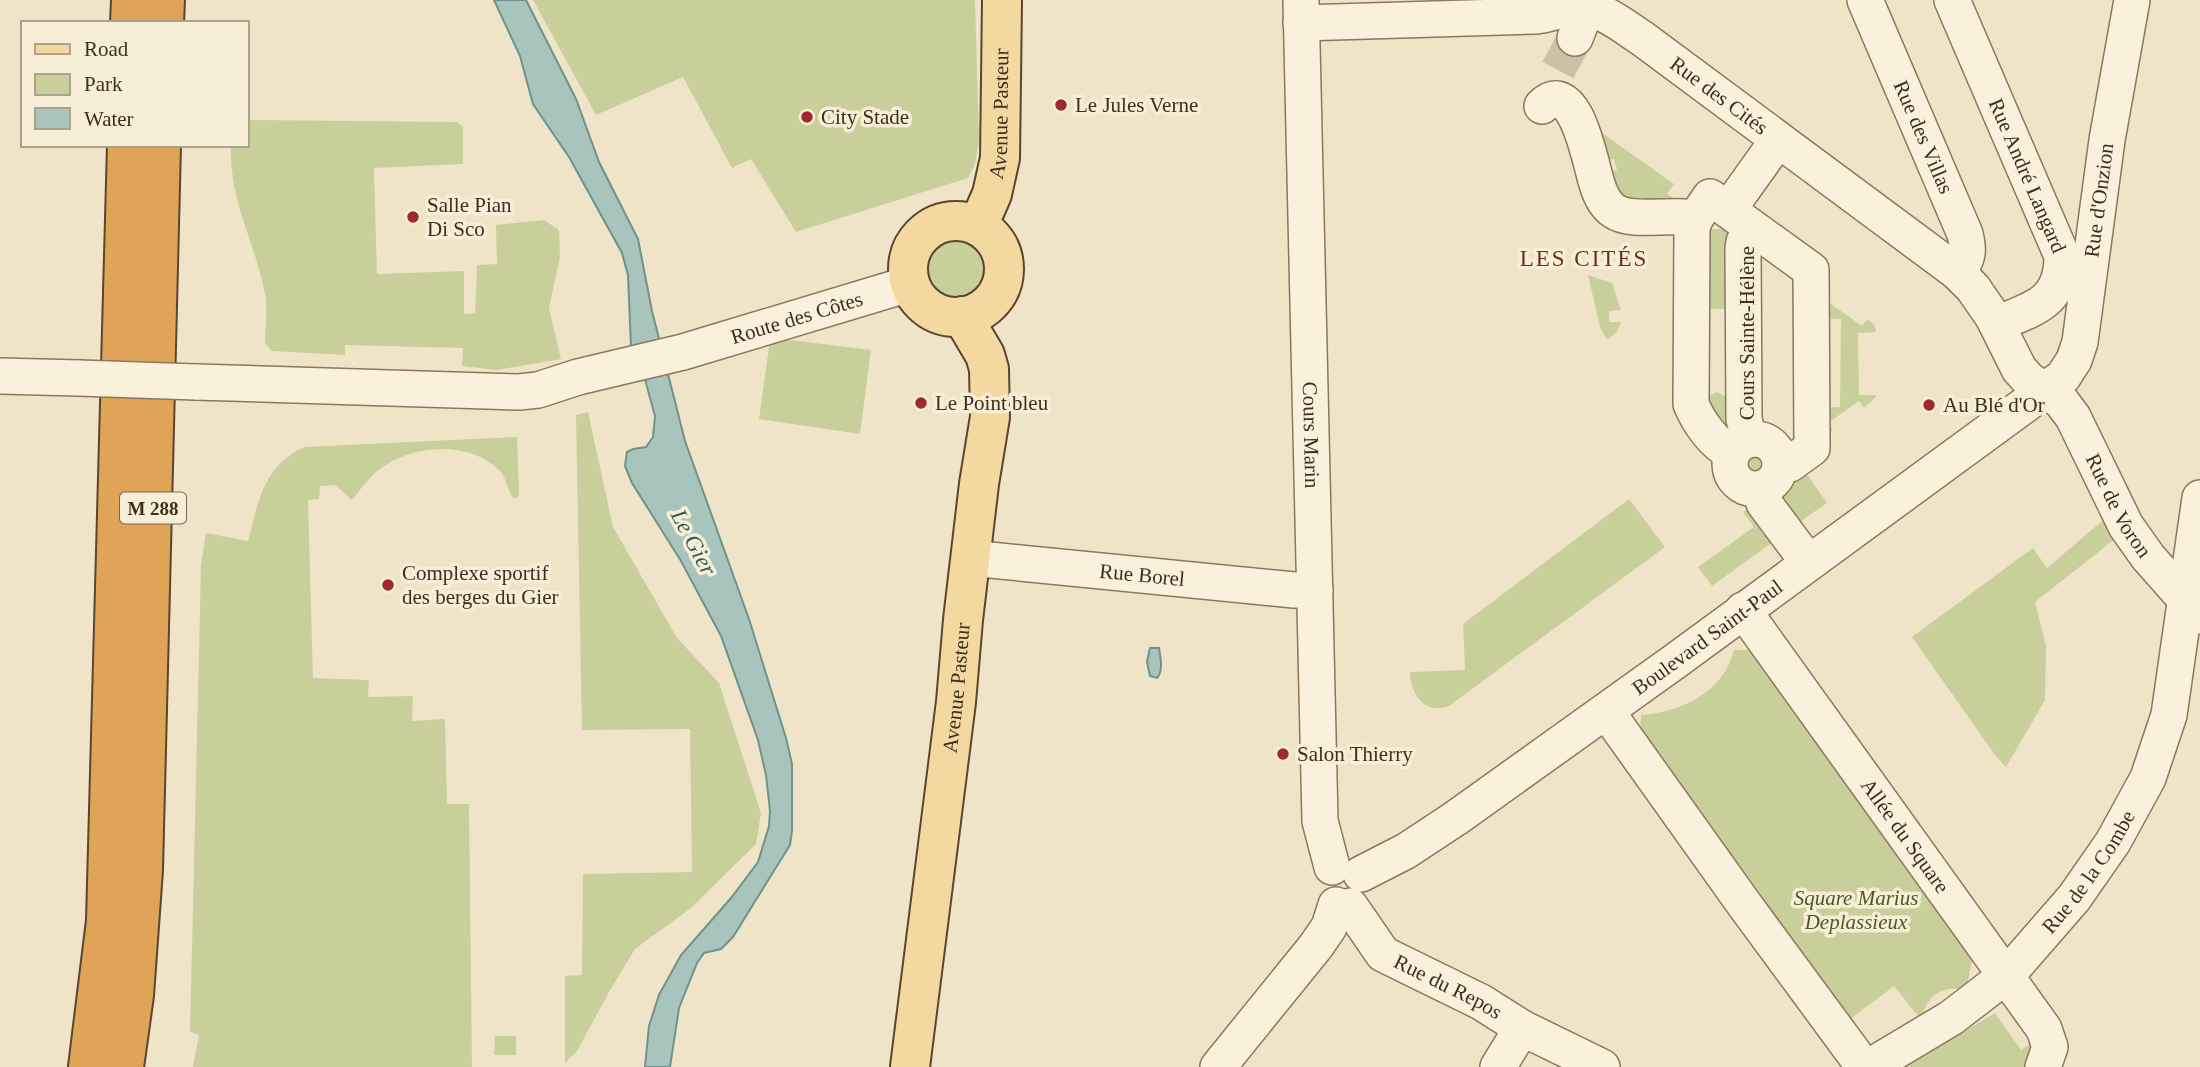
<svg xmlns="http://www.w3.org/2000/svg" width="2200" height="1067" font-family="'Times New Roman',serif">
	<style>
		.green { fill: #c9cf9b }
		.water { fill: #a9c4bc; stroke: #6f938a; stroke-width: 2 }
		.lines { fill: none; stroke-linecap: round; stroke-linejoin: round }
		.minor-tunnel { stroke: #ccc0a6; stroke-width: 35; stroke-dasharray: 35 18; stroke-linecap: butt }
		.minor-casing { stroke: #8d765c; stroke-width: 38 }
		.major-casing { stroke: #5b4430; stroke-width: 42 }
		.highway-casing { stroke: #5b4430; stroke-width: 42 }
		.minor { stroke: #faf1dc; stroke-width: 35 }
		.major { stroke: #f3d9a0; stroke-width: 38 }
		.highway { stroke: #e0a458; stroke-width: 38 }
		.minor-bridge-casing { stroke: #8d765c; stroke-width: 38; stroke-linecap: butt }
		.minor-bridge { stroke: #faf1dc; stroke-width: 35 }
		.poi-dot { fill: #9e2a2b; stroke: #f7eed8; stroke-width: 2.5 }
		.labels { text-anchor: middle; stroke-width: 7; stroke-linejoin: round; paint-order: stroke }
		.shield { fill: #f7eed8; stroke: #756857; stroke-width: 2 }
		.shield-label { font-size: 19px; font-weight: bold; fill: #3d2e20 }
		.street-label { font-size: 21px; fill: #3d2e20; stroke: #f7eed8 }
		.poi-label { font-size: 21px; fill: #3d2e20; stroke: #f7eed8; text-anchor: start }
		.park-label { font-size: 21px; font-style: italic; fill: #4d5a26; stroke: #f7eed8 }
		.neighbourhood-label { font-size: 23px; letter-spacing: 2px; fill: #6b2e1e; stroke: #f7eed8 }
		.water-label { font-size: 23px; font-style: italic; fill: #2f5d5a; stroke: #f7eed8 }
	</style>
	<rect width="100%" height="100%" fill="#f0e4c8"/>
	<path class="green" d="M 533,0 L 975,0 L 979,140 L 975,164 L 968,178 L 796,232 L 751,159 L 732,168 L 683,77 L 596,115 Z
		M 247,120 L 457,122 L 463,127 L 463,164 L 374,168 L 377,274 L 464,271 L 464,314 L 475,313 L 477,265 L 497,264 L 496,225 L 544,220 L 559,230 L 560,257 L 549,308 L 561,359 L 497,370 L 462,366 L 463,348 L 345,345 L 345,355 L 272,351 L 265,343 C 265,328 268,309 265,294 C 255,241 229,202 231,145 L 247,145 Z
		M 1598,130 L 1674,184 L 1667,194 L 1677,201 L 1619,201 L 1605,173 L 1617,170 L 1614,159 L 1602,161 Z
		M 1713,229 L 1724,229 L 1731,234 L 1726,309 L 1705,309 L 1709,230 Z
		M922 268a31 31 0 1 1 62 0a31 31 0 1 1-62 0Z
		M 1588,275 L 1612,283 L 1621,310 L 1609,311 L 1609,322 L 1621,322 L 1617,332 L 1607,340 L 1600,327 Z
		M 1822,301 L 1829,306 L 1831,304 L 1862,326 L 1868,319 L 1875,326 L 1876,332 L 1858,333 L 1859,395 L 1876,395 L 1876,397 L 1864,408 L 1859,401 L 1828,423 L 1833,430 L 1829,432 L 1822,408 L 1840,407 L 1841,319 L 1822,319 Z
		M 782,339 L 871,350 L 860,434 L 759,419 L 770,340 Z
		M 1717,392 L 1733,401 L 1732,435 L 1701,400 Z
		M 588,412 L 613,527 L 677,638 L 719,683 L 761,813 L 756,844 L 691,908 L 635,949 L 609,992 L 577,1051 L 565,1063 L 565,976 L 582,975 L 583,874 L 692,872 L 690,729 L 582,730 L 576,415 Z
		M 517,437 L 519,490 L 519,496 L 514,499 C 507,490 507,478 499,470 C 467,439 410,445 377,471 C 368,479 360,490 352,500 L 335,485 L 320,486 L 319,499 L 308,500 L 313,678 L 369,680 L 368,697 L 413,696 L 412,721 L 445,719 L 447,804 L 469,804 L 472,1067 L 193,1067 L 199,1035 L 190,1032 L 201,565 L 206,533 L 248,541 C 259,500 263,467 304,447 Z
		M 1760,447 L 1770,454 L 1772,471 L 1747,481 L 1739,472 L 1737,466 Z
		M 1802,467 L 1827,503 L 1794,526 L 1777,494 L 1783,482 Z
		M 1629,499 L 1665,547 L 1449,706 C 1426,715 1410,695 1410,672 L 1465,670 L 1463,624 Z
		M 1749,508 L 1777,539 L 1712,586 L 1698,567 L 1754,527 L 1743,512 Z
		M 2114,511 L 2120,535 L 2035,602 L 2046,646 L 2045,700 L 2006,767 L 1995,755 L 1912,637 L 2033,548 L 2047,568 Z
		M 1734,650 L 1756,650 L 1975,948 L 1966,989 C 1939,987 1928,994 1921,1020 L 1894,986 L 1845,1023 L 1640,738 L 1641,715 C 1681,712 1724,692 1734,650 Z
		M 1995,1013 L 2021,1050 L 2038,1039 L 2032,1067 L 1905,1067 Z
		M 495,1036 L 516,1036 L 516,1055 L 494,1055 Z"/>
	<path class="water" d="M 494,0 L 526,0 L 576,99 L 599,162 L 638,239 L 652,311 L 685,441 L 749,619 L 786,738 L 792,764 L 792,831 L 790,845 L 733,937 L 721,949 L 704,953 L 697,963 L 679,1008 L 670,1067 L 645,1067 L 649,1026 L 659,995 L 681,955 L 731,898 L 758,862 L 769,826 L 770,811 L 766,775 L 758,740 L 721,636 L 681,561 L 632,483 L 625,466 L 627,452 L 633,449 L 646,447 L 653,437 L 655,416 L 643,372 L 631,347 L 628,275 L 622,253 L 569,157 L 533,104 L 520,56 Z
		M 1150,648 L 1159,648 C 1161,659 1163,672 1157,678 L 1150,676 L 1147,662 Z"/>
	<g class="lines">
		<path class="minor-tunnel" d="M 1558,70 L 1575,38"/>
		<defs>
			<g id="minor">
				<path id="s1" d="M 1865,0 L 1965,234 C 1969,250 1969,259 1957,272"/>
				<path id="s2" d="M 1952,0 L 2062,256 C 2062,303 2034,308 1997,324"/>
				<path id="s3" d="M 1301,1 L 1320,821 L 1332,867"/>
				<path id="s4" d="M 1301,23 L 1536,16 C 1549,15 1561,9 1574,8 C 1599,5 1623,26 1643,39 L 1957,272 L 1973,288 L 1993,317 L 2019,369 L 2029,380 L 2061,401 L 2073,417 L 2126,526 L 2148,557 L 2200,616"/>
				<path d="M 1575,38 L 1587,8 L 1594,0"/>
				<path d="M 1542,106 C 1576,73 1591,167 1597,184 C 1600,194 1605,205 1614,211 C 1633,224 1672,212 1695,219"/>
				<path d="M 1728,210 L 1811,270 L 1812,448 L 1790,464 L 1780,466"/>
				<path d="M 0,376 L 79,378"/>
				<path id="s5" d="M 196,382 L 519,392 L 538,390 L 578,377 L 683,352 L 909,284"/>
				<circle cx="1755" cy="464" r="25"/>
				<path d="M 1749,440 L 1744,419 L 1743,249 L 1744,242 L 1752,228"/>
				<path d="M 1732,453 C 1714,444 1699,423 1691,404 L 1692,228 L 1695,219 L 1710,197 L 1728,210 L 1778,140"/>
				<path d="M 1760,489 L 1764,503 L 1808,562"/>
				<path id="s6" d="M 970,558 L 1294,590 L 1315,590"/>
				<path id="s7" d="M 1743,610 L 2044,1029 L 2050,1047 L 2043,1067"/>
				<path d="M 1607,712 L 1744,904 L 1864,1067"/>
				<path id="s8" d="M 1361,874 L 1406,851 L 1456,818 L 1674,662 L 2063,377 L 2074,360 L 2080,342 L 2107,140 L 2132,0"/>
				<path id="s9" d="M 1350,906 L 1383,954 L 1481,1002 L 1522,1028 L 1498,1067"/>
				<path d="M 1522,1028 L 1602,1067"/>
				<path d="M 1218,1067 L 1316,946 L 1329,927 L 1336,905"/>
				<path id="s10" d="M 1869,1067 L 1951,1018 L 2007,975 L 2074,898 L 2113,842 L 2148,778 L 2169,715 L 2200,498"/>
			</g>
			<g id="major">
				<circle cx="956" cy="269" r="48"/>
				<path id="s11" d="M 978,226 L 992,194 L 1000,158 L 1002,0"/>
				<path id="s12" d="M 910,1067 L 956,702 L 963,620 L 979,484 L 990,417 L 989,369 L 985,355 L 962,316"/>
			</g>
			<path id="highway" d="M 130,23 L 131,0
				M 164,23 L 165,0
				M 88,1067 L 106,921 L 127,145
				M 124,1067 L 134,995 L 143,870 L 161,145"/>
		</defs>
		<use href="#minor" class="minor-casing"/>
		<use href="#major" class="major-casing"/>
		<use href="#highway" class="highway-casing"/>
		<use href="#minor" class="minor"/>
		<use href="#major" class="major"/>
		<use href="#highway" class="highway"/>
		<defs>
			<path id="minor-bridge" d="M 79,378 L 196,382"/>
		</defs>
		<use href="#minor-bridge" class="minor-bridge-casing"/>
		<use href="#minor-bridge" class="minor-bridge"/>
	</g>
	<g class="poi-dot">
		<circle cx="1061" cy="105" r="7"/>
		<circle cx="807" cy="117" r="7"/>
		<circle cx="413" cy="217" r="7"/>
		<circle cx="921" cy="403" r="7"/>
		<circle cx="1929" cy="405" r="7"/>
		<circle cx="388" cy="585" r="7"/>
		<circle cx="1283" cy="754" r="7"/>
	</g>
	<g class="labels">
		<rect class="shield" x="120" y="492.5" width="66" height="31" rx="5"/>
		<g class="shield-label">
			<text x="153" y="515">M 288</text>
		</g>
		<g class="street-label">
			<text dy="7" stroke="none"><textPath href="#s4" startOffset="446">Rue des Cités</textPath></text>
			<text dy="7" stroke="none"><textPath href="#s11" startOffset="116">Avenue Pasteur</textPath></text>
			<text dy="7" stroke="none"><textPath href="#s1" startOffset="149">Rue des Villas</textPath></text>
			<text dy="7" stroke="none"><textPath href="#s2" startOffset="191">Rue André Langard</textPath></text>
			<text dy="7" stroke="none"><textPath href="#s8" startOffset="1043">Rue d'Onzion</textPath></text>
			<text dy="7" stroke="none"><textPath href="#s5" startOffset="611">Route des Côtes</textPath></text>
			<text transform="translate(1747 333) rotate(-90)" y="7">Cours Sainte-Hélène</text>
			<text dy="7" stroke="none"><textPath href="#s3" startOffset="434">Cours Marin</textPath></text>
			<text dy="7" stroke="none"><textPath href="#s4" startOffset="1031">Rue de Voron</textPath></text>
			<text dy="7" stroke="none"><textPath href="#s6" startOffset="173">Rue Borel</textPath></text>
			<text dy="7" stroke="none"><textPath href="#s8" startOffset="420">Boulevard Saint-Paul</textPath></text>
			<text dy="7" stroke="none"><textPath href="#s12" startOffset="382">Avenue Pasteur</textPath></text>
			<text dy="7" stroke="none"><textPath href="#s7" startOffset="278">Allée du Square</textPath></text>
			<text dy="7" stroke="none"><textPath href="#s10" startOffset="298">Rue de la Combe</textPath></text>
			<text dy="7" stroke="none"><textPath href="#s9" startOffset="131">Rue du Repos</textPath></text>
		</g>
		<g class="poi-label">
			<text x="1075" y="112">Le Jules Verne</text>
			<text x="821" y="124">City Stade</text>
			<text x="427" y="212">Salle Pian<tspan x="427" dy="24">Di Sco</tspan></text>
			<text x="935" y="410">Le Point bleu</text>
			<text x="1943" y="412">Au Blé d'Or</text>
			<text x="402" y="580">Complexe sportif<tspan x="402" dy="24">des berges du Gier</tspan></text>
			<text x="1297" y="761">Salon Thierry</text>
		</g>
		<g class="park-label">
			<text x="1856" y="905">Square Marius<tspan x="1856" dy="24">Deplassieux</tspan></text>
		</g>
		<g class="neighbourhood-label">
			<text x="1584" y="266">LES CITÉS</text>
		</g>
		<g class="water-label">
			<text transform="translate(694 542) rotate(62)" y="8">Le Gier</text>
		</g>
	</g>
	<rect x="21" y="21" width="228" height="126" fill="#f7eed8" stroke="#ada18e" stroke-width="2"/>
	<rect x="35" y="44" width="35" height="10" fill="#f3d9a0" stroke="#ada18e" stroke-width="2"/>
	<text x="84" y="56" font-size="21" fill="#3d2e20">Road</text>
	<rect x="35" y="74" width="35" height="21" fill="#c9cf9b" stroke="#ada18e" stroke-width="2"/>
	<text x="84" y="91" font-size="21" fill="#3d2e20">Park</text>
	<rect x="35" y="108" width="35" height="21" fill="#a9c4bc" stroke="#ada18e" stroke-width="2"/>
	<text x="84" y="126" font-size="21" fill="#3d2e20">Water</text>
</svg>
